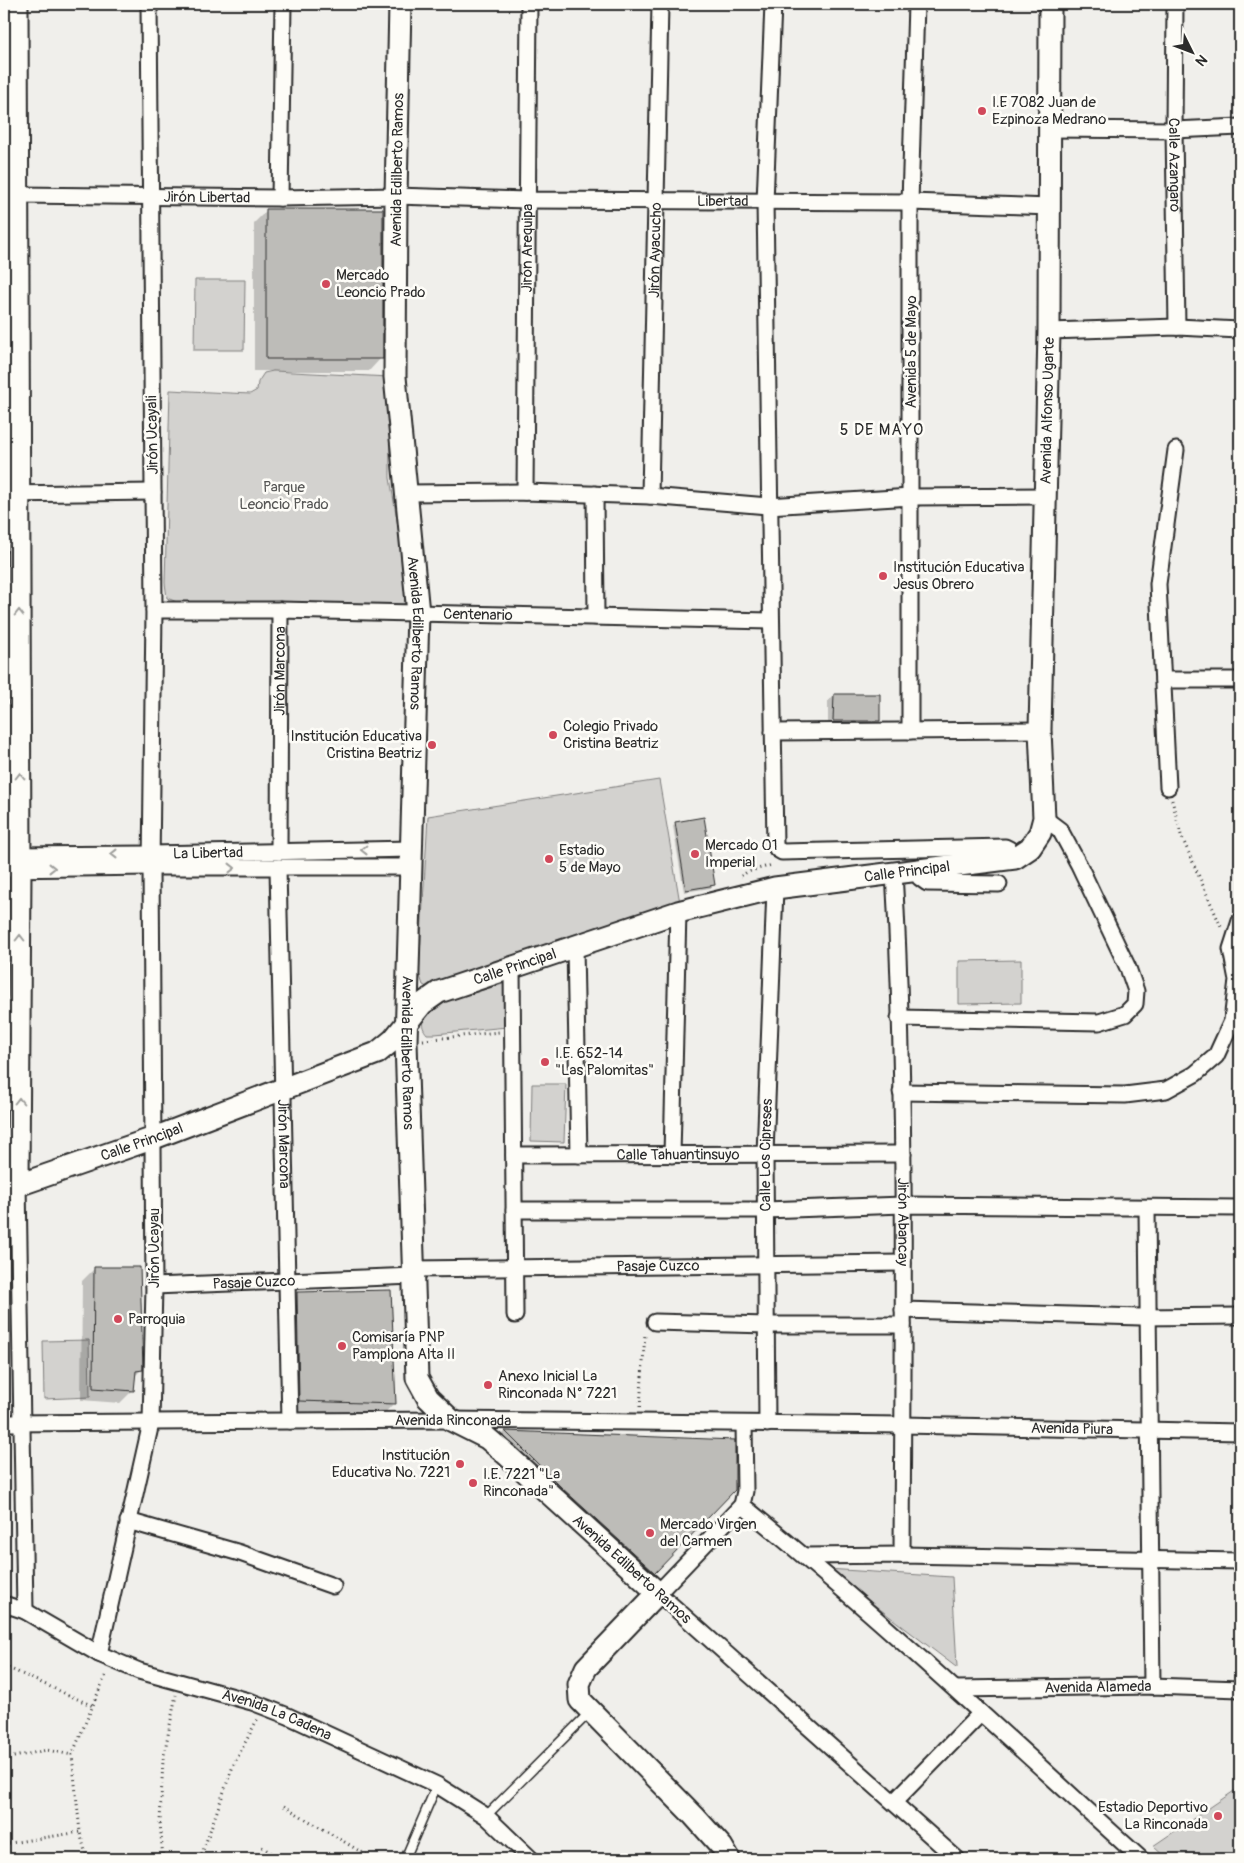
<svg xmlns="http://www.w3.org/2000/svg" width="1244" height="1863" font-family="Pangolin,sans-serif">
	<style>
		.green { fill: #d3d2cf; stroke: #7f7e7d }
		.shadow { fill: #0003 }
		.building { fill: #bdbcb8; stroke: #2b2b2b }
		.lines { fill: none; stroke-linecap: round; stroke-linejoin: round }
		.lane-casing { stroke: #2b2b2b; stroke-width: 11 }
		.street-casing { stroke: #2b2b2b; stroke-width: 19 }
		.secondary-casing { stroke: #2b2b2b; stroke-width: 25 }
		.path { stroke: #2b2b2b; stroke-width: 3; stroke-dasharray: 1 4; stroke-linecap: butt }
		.lane { stroke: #fdfcf7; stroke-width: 8 }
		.street { stroke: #fdfcf7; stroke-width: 15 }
		.secondary { stroke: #fdfcf7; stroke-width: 21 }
		.oneway { stroke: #9e9e9b }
		.poi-dot { fill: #d1495b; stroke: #fdfcf7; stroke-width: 2 }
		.labels { text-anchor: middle; stroke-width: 5; stroke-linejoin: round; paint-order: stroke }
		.poi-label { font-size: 15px; fill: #2b2b2b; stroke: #fdfcf7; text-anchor: start }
		.street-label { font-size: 15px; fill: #2b2b2b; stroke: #fdfcf7 }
		.park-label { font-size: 15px; fill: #555554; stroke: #fdfcf7 }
		.neighbourhood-label { font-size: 16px; letter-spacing: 1px; fill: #2b2b2b; stroke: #fdfcf7 }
	</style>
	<rect width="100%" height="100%" fill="#f0efeb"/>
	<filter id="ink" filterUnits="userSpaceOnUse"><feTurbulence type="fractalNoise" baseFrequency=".02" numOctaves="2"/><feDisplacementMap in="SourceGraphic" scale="10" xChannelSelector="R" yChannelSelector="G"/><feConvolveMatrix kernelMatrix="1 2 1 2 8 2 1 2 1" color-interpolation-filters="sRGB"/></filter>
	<g filter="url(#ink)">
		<path class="green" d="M 195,280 L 245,280 L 244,350 L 194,350 Z
			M 273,371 L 389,377 L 390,478 L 403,555 L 406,581 L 404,606 L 177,602 L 167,598 L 165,583 L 170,390 L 250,394 L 257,390 L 258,382 L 264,373 Z
			M 659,780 L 680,903 L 429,988 L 423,985 L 419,973 L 428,816 Z
			M 1021,960 L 1021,1003 L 959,1004 L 959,961 Z
			M 506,983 L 507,1027 L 435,1034 L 427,1034 C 419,1025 423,1017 427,1007 Z
			M 532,1084 L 566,1084 L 564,1142 L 531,1141 Z
			M 89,1340 L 90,1397 L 44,1399 L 43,1341 Z
			M 827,1569 L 952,1577 L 957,1667 L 956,1667 Z
			M 1240,1787 L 1240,1859 L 1167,1859 L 1153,1846 Z"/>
		<path class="shadow" d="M 267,210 L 381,358 L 369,371 L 254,371 L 254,223 Z
			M 834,695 L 878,720 L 872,727 L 828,726 L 828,701 Z
			M 676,824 L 713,885 L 711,888 L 684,892 L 673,826 Z
			M 94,1269 L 142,1369 L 134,1377 L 133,1390 L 120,1403 L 81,1400 L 82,1281 Z
			M 297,1293 L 394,1403 L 382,1416 L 287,1413 L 285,1306 Z
			M 505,1432 L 733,1441 L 734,1489 L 642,1585 L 493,1444 Z"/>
		<path class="building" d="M 266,209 L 383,209 L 383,359 L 266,359 Z
			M 834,694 L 880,694 L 880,721 L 833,721 Z
			M 704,817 L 715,885 L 686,890 L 675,822 Z
			M 94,1267 L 140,1267 L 143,1370 L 136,1371 L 134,1391 L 93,1388 Z
			M 391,1290 L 396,1404 L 299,1401 L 297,1292 Z
			M 505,1431 L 735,1440 L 735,1490 L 655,1573 L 562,1488 Z"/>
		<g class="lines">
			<defs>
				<path id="lane" d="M 486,1816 L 590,1712
					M 405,1859 L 437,1785"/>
				<g id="street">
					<path d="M 773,4 L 765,202 L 775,845 L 777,849 L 782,852 L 1005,847 L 1009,849 L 1015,858"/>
					<path id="s1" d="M 1175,4 L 1174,130 L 1177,327"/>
					<path d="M 1049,129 L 1174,130 L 1240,127"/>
					<path id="s2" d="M 18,195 L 280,198 L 396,196 L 527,200 L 910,202 L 1049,207"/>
					<path d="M 280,198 L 283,4"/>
					<path d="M 1049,331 L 1177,327 L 1240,330"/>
					<path id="s3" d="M 525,492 L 529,4"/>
					<path d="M 406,493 L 525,492 L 650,496 L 768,506 L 911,497 L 1045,496"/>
					<path d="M 4,494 L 153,492"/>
					<path d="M 595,494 L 596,617"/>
					<path id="s4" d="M 650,496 L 660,4"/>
					<path id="s5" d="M 154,610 L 280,610 L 771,621"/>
					<path d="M 1163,680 L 1240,680"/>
					<path d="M 910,731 L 910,202 L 916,4"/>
					<path d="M 773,732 L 1040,730"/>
					<path d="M 1168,787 L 1158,584 L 1176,450"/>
					<path id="s6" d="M 279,852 L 280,610"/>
					<path id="s7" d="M 4,855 L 151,854 L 412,849"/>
					<path id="s8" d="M 278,868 L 290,1421"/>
					<path d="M 4,869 L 151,867 L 412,867"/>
					<path d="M 917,870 L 920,878 L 927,883 L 999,884"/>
					<path id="s9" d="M 894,872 C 907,1100 903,1328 902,1555"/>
					<path d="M 575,947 L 579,1155"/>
					<path d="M 512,968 L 515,1315"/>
					<path d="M 899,1018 L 1099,1022 L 1125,1014 L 1135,1004 L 1136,991 L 1128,968 L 1079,865 L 1060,830 L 1044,818"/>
					<path d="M 901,1092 L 1125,1095 L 1166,1090 L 1195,1074 L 1216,1056 L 1232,1021 L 1237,980 L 1231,949 L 1240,921"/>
					<path id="s10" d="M 514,1155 L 903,1154"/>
					<path d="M 672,1155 L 678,912"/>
					<path d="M 18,1184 L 25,1611"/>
					<path d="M 1147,1208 L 1152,1686"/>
					<path d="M 514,1210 L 765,1210 L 903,1205 L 1240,1208"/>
					<path id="s11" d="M 414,1269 L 903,1263"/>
					<path id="s12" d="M 154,1286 L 414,1276"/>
					<path d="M 903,1310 L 1141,1317 L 1240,1316"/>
					<path d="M 655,1322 L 767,1325 L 903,1325"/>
					<path id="s13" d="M 4,1423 L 451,1420 L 903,1425 L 1240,1432"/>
					<path d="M 744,1424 L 745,1491 L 742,1505 L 658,1593 L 957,1859"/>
					<path id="s14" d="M 767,1424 L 765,1154 L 775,888"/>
					<path d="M 742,1505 C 880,1617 1009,1739 1141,1859"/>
					<path d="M 128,1521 L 240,1553 L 333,1586"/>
					<path d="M 805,1556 L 902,1555 L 1240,1561"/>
					<path id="s15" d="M 4,1604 L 25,1611 L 99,1654 L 139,1671 L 252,1702 L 288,1716 L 437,1785 L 486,1816 L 531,1859"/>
					<path d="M 99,1654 L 151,1423 L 154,1286 L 151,867 L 154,610 L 149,4"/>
					<path id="s16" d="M 957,1689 L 1152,1686 L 1240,1689"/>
					<path d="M 894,1802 L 981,1713"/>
				</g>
				<g id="secondary">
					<path d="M 17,4 L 20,868 L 18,1184"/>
					<path id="s17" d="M 400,4 L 396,196 L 395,377 L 418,613 L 406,1042 L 417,1378 L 428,1398 L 451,1420 L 487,1438 L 507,1455 L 658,1593 L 586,1668 L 579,1684 L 580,1700 L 694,1816 L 722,1847 L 729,1859"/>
					<path id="s18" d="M 4,1190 L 154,1138 L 377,1053 L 393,1040 L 422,1004 L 439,992 L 678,912 L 775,888 L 1015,858 L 1030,848 L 1040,833 L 1044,818 L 1040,730 L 1049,331 L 1050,4"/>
				</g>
			</defs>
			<use href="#lane" class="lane-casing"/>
			<use href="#street" class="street-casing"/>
			<use href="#secondary" class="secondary-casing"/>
			<path class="path" d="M 1172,800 L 1181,835 L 1222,929
				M 741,876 L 747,872 L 772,865
				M 423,1040 L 499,1032
				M 640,1407 L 645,1334
				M 4,1666 L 93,1706
				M 4,1759 L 47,1750 L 72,1755
				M 284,1806 L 373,1859
				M 4,1844 L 80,1832
				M 262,1847 L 280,1859
				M 87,1859 L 80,1832 L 72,1755 L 106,1674
				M 163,1859 L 160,1822 L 163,1760 L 176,1695
				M 200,1859 L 233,1766 L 258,1718"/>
			<use href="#lane" class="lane"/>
			<use href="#street" class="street"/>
			<use href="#secondary" class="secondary"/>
		</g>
		<defs><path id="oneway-chevron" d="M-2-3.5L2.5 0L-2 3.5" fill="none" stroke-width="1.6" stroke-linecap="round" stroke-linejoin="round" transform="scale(1.25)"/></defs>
		<g class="oneway">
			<use href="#oneway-chevron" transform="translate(19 613) rotate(-90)"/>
			<use href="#oneway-chevron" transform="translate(20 776) rotate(-90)"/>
			<use href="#oneway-chevron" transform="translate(364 850) rotate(179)"/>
			<use href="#oneway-chevron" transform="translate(114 854) rotate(180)"/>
			<use href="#oneway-chevron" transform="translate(52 868)"/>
			<use href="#oneway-chevron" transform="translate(232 868)"/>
			<use href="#oneway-chevron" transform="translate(20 938) rotate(-90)"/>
			<use href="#oneway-chevron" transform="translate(19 1101) rotate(-90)"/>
		</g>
	</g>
	<g class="poi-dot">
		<circle cx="982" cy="111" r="5"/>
		<circle cx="326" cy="284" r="5"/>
		<circle cx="883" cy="576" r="5"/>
		<circle cx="553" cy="735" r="5"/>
		<circle cx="432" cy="745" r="5"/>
		<circle cx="695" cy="854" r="5"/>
		<circle cx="549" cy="859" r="5"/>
		<circle cx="545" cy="1062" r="5"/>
		<circle cx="118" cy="1319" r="5"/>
		<circle cx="342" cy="1346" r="5"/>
		<circle cx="488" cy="1385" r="5"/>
		<circle cx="460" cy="1464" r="5"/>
		<circle cx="473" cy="1483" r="5"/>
		<circle cx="650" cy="1533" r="5"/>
		<circle cx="1218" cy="1816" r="5"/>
	</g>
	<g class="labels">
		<g class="poi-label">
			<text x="992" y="107">I.E 7082 Juan de<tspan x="992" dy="17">Ezpinoza Medrano</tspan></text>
			<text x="336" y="280">Mercado<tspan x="336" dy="17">Leoncio Prado</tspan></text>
			<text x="893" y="572">Institución Educativa<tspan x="893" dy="17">Jesus Obrero</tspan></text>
			<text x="563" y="731">Colegio Privado<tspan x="563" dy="17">Cristina Beatriz</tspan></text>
			<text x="422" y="741" text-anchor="end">Institución Educativa<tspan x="422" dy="17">Cristina Beatriz</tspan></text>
			<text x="705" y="850">Mercado 01<tspan x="705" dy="17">Imperial</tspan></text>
			<text x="559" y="855">Estadio<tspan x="559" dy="17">5 de Mayo</tspan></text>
			<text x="555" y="1058">I.E. 652-14<tspan x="555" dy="17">"Las Palomitas"</tspan></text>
			<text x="128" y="1324">Parroquia</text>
			<text x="352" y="1342">Comisaría PNP<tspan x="352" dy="17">Pamplona Alta II</tspan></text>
			<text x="498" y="1381">Anexo Inicial La<tspan x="498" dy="17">Rinconada N° 7221</tspan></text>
			<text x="450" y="1460" text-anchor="end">Institución<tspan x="450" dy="17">Educativa No. 7221</tspan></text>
			<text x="483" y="1479">I.E. 7221 "La<tspan x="483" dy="17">Rinconada"</tspan></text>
			<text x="660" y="1529">Mercado Virgen<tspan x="660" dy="17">del Carmen</tspan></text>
			<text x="1208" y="1812" text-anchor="end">Estadio Deportivo<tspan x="1208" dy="17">La Rinconada</tspan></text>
		</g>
		<g class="street-label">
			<text dy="5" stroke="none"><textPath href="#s1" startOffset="161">Calle Azangaro</textPath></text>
			<text transform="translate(397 170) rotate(-89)" y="5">Avenida Edilberto Ramos</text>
			<text dy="5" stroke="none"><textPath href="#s2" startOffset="189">Jirón Libertad</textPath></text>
			<text dy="5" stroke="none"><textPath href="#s2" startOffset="705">Libertad</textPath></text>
			<text dy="5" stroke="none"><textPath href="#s3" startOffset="244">Jirón Arequipa</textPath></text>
			<text dy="5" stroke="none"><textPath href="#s4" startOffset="246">Jirón Ayacucho</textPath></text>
			<text transform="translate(911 352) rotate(-90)" y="5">Avenida 5 de Mayo</text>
			<text dy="5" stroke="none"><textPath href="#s18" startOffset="1538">Avenida Alfonso Ugarte</textPath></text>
			<text transform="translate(152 435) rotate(-91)" y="5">Jirón Ucayali</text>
			<text dy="5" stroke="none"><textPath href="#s5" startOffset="324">Centenario</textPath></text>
			<text dy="5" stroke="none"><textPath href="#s17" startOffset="630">Avenida Edilberto Ramos</textPath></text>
			<text dy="5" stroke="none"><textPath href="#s6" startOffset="181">Jirón Marcona</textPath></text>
			<text dy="5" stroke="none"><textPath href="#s7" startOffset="204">La Libertad</textPath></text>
			<text dy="5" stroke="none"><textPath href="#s18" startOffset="970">Calle Principal</textPath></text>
			<text dy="5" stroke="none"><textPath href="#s18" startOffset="565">Calle Principal</textPath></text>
			<text dy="5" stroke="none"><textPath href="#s17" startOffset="1050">Avenida Edilberto Ramos</textPath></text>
			<text dy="5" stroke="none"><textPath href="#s18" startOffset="146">Calle Principal</textPath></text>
			<text dy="5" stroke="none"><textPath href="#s8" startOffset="276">Jirón Marcona</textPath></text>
			<text dy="5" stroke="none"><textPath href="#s10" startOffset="164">Calle Tahuantinsuyo</textPath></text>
			<text dy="5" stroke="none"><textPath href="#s14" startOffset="269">Calle Los Cipreses</textPath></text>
			<text dy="5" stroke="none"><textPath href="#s9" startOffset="350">Jirón Abancay</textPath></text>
			<text transform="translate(154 1248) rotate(-90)" y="5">Jirón Ucayau</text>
			<text dy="5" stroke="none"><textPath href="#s11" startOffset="244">Pasaje Cuzco</textPath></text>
			<text dy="5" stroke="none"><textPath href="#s12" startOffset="100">Pasaje Cuzco</textPath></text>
			<text dy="5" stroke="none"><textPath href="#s13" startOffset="449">Avenida Rinconada</textPath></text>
			<text dy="5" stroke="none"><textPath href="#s13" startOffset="1068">Avenida Piura</textPath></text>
			<text transform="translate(632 1569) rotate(42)" y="5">Avenida Edilberto Ramos</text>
			<text dy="5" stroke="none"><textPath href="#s16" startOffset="141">Avenida Alameda</textPath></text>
			<text dy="5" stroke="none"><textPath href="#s15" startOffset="296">Avenida La Cadena</textPath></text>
		</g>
		<g class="park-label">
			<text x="284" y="492">Parque<tspan x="284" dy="17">Leoncio Prado</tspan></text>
		</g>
		<g class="neighbourhood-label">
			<text x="882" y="435">5 DE MAYO</text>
		</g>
	</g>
	<rect width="1244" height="1863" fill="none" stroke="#fdfcf7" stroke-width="20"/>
	<rect x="10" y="10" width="1224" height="1843" fill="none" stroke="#2b2b2b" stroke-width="2" filter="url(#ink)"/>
	<g transform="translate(1192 52) rotate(132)" stroke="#fdfcf7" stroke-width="4" paint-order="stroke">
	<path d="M0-4L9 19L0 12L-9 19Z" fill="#2b2b2b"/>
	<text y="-8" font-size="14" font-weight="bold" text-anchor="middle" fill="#2b2b2b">N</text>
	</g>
</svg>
